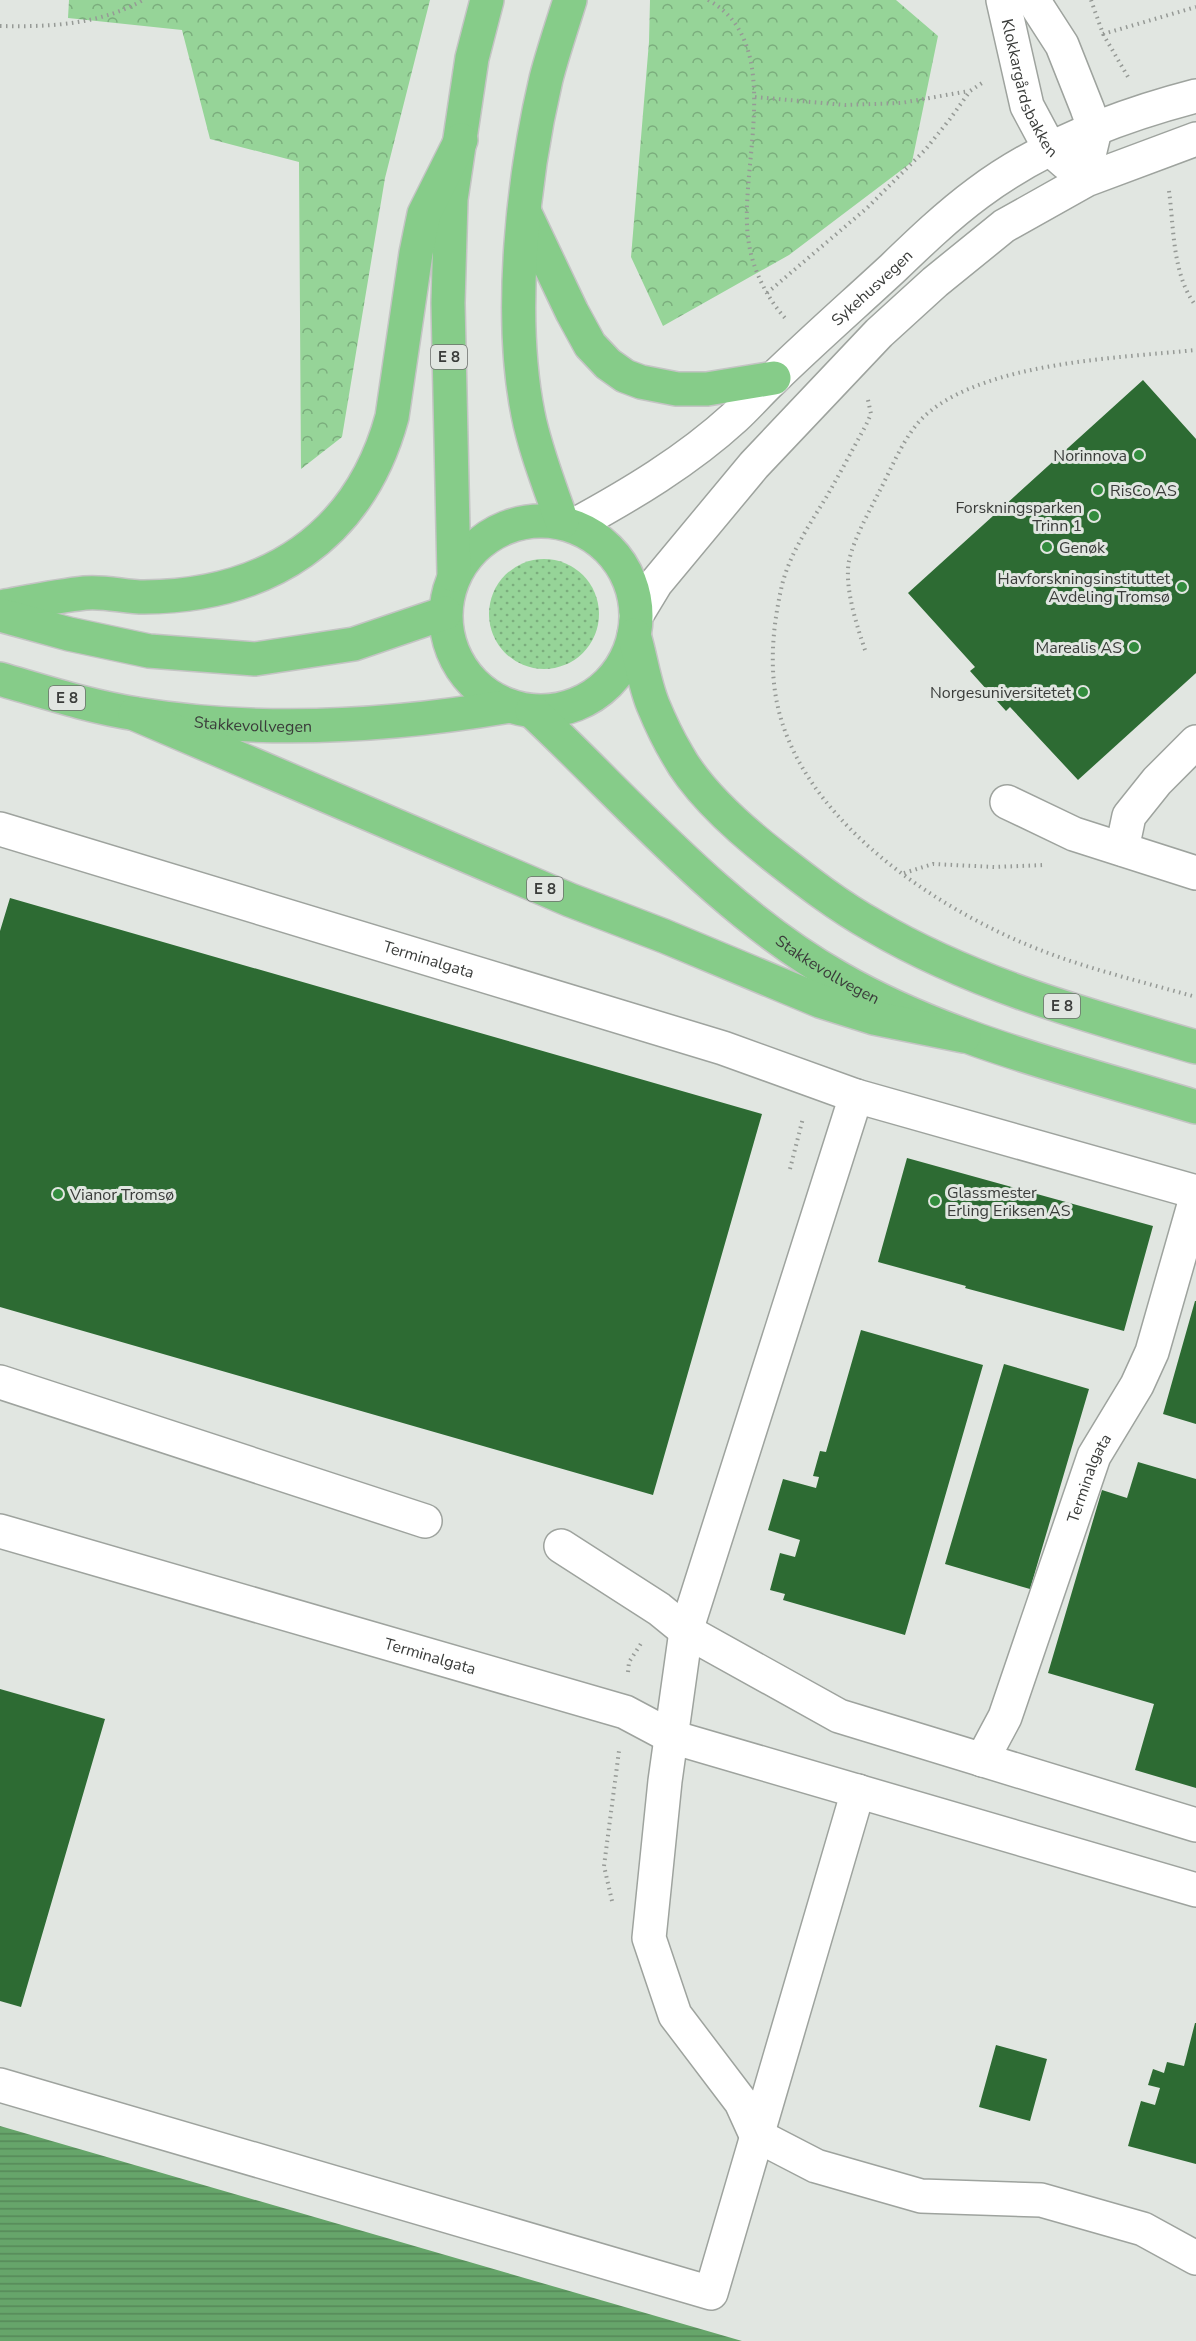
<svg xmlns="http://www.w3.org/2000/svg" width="1196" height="2341" font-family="'Nunito Sans',sans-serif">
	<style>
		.grass { fill: url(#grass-dots) }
		.forest { fill: url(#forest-crowns) }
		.water { fill: url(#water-rules) }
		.building { fill: #2d6b33 }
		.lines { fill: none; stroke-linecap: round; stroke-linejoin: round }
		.minor-casing { stroke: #9ea39e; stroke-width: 36 }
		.highway-casing { stroke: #c4c4c4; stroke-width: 36 }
		.path { stroke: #969a96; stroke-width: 4; stroke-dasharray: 1.5 4.5; stroke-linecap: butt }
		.minor { stroke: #fff; stroke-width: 33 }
		.highway { stroke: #86cc89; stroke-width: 33 }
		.poi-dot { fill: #328c3d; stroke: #e1e6e1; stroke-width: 2 }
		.labels { text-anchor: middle; stroke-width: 6; stroke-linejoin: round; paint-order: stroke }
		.shield { fill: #e1e6e1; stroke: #6c6f6c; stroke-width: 1.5 }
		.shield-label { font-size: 15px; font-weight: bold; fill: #3a3c3a }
		.street-label { font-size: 16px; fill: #3a3c3a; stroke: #e1e6e1 }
		.poi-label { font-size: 16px; fill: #3a3c3a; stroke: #e1e6e1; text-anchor: end }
	</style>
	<defs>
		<pattern id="grass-dots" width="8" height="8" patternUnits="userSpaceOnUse" patternTransform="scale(1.5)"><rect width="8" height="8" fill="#96d498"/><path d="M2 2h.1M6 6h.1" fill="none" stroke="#7bad7d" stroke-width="1.8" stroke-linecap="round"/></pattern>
		<pattern id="forest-crowns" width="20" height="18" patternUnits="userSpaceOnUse" patternTransform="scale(1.5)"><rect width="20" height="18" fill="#96d498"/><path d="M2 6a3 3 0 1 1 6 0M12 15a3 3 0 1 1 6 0" fill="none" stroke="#7bad7d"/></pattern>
		<pattern id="water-rules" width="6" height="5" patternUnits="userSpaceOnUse" patternTransform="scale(1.5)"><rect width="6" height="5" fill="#66a56a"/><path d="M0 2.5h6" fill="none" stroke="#558858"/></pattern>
	</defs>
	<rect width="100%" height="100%" fill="#e1e6e1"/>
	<path class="grass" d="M489 614a55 55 0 1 1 110 0a55 55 0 1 1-110 0Z"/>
	<path class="forest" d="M 69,0 L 430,0 L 385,178 L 342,437 L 301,469 L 299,162 L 210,139 L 182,30 L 68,18 Z
		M 650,0 L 896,0 L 938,36 L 912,162 L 789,255 L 663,326 L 631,257 L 649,42 Z"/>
	<path class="water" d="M 0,2126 L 742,2341 L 0,2341 Z"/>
	<path class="building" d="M 1143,380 L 1196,439 L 1196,673 L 1078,780 L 1010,707 L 1006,711 L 970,671 L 975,667 L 908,593 Z
		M 10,898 L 762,1114 L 653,1495 L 0,1307 L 0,931 Z
		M 907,1158 L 1153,1226 L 1124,1331 L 965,1288 L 966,1286 L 878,1262 Z
		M 1195,1301 L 1196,1301 L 1196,1424 L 1163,1414 Z
		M 861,1330 L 983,1365 L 905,1635 L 783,1600 L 785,1594 L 770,1590 L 780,1553 L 795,1557 L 800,1540 L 768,1530 L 783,1479 L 816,1488 L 819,1477 L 813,1476 L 820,1451 L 826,1452 Z
		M 1004,1364 L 1089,1389 L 1030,1589 L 945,1564 Z
		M 1138,1462 L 1196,1479 L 1196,1788 L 1135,1770 L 1154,1704 L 1048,1673 L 1102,1490 L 1127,1498 Z
		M 0,1689 L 105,1719 L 21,2007 L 0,2001 Z
		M 1195,2023 L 1196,2023 L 1196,2164 L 1128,2146 L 1141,2101 L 1155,2105 L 1160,2088 L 1148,2085 L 1153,2069 L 1164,2073 L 1167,2062 L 1184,2066 Z
		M 996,2045 L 1047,2059 L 1030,2121 L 979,2107 Z"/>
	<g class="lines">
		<defs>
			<g id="minor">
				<path id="s1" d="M 1003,0 L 1027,106 L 1050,149 L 1066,163"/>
				<path d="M 1033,0 L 1062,45 L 1087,108 L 1095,130 L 1090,151"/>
				<path id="s2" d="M 573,526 C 630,495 687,461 735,417 C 748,405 760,391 773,379 C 812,341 853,305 893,268 C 920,242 947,216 978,193 C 1042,145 1119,116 1196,96"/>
				<path d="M 636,616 L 656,583 L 754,465 L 879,333 L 935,282 L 1004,226 L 1086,180 L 1196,139"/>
				<path d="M 1007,802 L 1074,834 L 1196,873"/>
				<path id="s3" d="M 0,829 L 723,1048 L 856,1096 L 1196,1192"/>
				<path d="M 1122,849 L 1129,816 L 1157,781 L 1196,742"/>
				<path d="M 856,1096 L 686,1631 L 665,1781 L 649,1938 L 675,2015 L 741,2102 L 756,2135 L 816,2166 L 921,2196 L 1041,2200 L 1143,2229 L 1196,2258"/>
				<path d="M 0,1382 L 425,1521"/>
				<path id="s4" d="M 0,1531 L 625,1712 L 672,1737 L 1196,1890"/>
				<path d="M 561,1546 L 659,1609 L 686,1631 L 839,1716 L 1196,1825"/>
				<path id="s5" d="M 982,1760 L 1005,1717 L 1094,1456 L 1137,1385 L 1152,1352 L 1196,1198"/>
				<path d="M 0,2085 L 711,2293 L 858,1791"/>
			</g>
			<g id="highway">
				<path d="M 525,213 L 572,312 L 590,345 L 608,364 L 625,376 L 641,382 L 677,389 L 707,389 L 774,378"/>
				<circle cx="541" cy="616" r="95"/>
				<path d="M 562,522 C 550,487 535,450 528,414 C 508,314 523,177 546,79 C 553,52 562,26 570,0"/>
				<path d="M 454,575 L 448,303 L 451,199 L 472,58 L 487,0"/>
				<path d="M 0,607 C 28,602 57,596 85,593 C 105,591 125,597 144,597 C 267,596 359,538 392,417 L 416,253 L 424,214 L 461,140"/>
				<path d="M 0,615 L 69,634 L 149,651 L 255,659 L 354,644 L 445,613"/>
				<path d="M 634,635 C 641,658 644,683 653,705 C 660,722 668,739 677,754 C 697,791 741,830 774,856 C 806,881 838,906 874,926 C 973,984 1086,1015 1196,1047"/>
				<path id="s6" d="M 0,679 C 45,692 91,707 137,714 C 261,734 387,727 510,706"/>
				<path id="s7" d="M 532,711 C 629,802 722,912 839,978 C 946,1040 1078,1071 1196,1107"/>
				<path d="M 135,714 L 570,900 L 664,936 L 820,1001 L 874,1018 L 964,1036"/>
			</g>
		</defs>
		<use href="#minor" class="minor-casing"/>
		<use href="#highway" class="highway-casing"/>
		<path class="path" d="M 708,0 C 789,44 736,172 749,244 C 753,270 767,298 785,318
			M 1091,0 L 1103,34 L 1196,7
			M 0,26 C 49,27 99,25 143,0
			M 1103,34 L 1128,77
			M 755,97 L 845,105 L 901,103 L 969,91
			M 1169,191 C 1174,227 1172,275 1196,306
			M 767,293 L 867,208 L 925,150 L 950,119 L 970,91 L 982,83
			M 868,400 L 871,414 L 866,425 C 853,449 840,473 827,496 C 810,524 790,553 782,585 C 772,629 768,675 781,719 C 814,830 946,915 1048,953 C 1096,971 1147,983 1196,997
			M 865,650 C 857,626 844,587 849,561 C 854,538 868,514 878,494 C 892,468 905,432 928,413 C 989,362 1118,358 1196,350
			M 904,873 L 933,864 L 995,867 L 1045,865
			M 790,1169 L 803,1118
			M 628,1672 L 629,1662 L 642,1642
			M 612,1901 L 604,1866 L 619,1751"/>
		<use href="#minor" class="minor"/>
		<use href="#highway" class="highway"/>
	</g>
	<g class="poi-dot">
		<circle cx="1139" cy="455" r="6"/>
		<circle cx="1098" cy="490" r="6"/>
		<circle cx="1094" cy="516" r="6"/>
		<circle cx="1047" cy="547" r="6"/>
		<circle cx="1182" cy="587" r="6"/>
		<circle cx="1134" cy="647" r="6"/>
		<circle cx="1083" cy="692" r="6"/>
		<circle cx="58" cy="1194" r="6"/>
		<circle cx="935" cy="1201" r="6"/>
	</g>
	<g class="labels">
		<g class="shield">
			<rect x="431" y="345" width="36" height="24" rx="4.5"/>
			<rect x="49" y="686" width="36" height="24" rx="4.5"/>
			<rect x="527" y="877" width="36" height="24" rx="4.5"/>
			<rect x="1044" y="994" width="36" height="24" rx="4.5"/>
		</g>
		<g class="shield-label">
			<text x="449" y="362">E 8</text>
			<text x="67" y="703">E 8</text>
			<text x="545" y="894">E 8</text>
			<text x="1062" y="1011">E 8</text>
		</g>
		<g class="street-label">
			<text dy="6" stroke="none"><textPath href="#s1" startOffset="92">Klokkargårdsbakken</textPath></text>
			<text dy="6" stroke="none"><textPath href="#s2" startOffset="384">Sykehusvegen</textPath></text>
			<text dy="6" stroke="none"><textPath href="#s6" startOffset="258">Stakkevollvegen</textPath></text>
			<text dy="6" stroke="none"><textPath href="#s3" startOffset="448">Terminalgata</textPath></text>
			<text dy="6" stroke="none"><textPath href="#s7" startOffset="394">Stakkevollvegen</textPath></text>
			<text dy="6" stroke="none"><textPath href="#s5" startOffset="302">Terminalgata</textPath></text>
			<text dy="6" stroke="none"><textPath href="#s4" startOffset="448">Terminalgata</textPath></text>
		</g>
		<g class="poi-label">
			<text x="1127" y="461">Norinnova</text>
			<text x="1110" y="496" text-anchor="start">RisCo AS</text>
			<text x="1082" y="513">Forskningsparken<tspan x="1082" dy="18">Trinn 1</tspan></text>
			<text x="1059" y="553" text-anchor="start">Genøk</text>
			<text x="1170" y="584">Havforskningsinstituttet<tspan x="1170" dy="18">Avdeling Tromsø</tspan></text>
			<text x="1122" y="653">Marealis AS</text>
			<text x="1071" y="698">Norgesuniversitetet</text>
			<text x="947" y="1198" text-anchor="start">Glassmester<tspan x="947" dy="18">Erling Eriksen AS</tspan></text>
			<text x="70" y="1200" text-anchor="start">Vianor Tromsø</text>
		</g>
	</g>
</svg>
